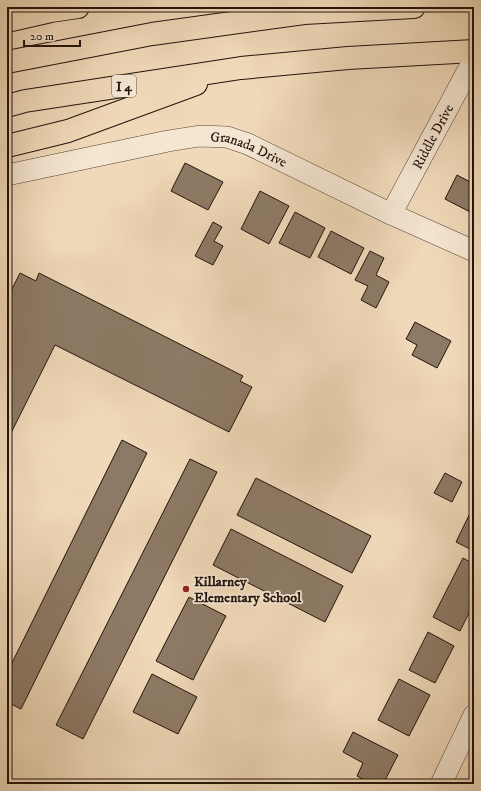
<svg xmlns="http://www.w3.org/2000/svg" width="481" height="791" font-family="'IM FELL DW Pica',serif">
	<style>
		.building { fill: #8d7a66; stroke: #21130c }
		.lines { fill: none; stroke-linecap: round; stroke-linejoin: round }
		.minor-casing { stroke: #554437; stroke-width: 22 }
		.highway-casing { stroke: #21130c; stroke-width: 24 }
		.minor { stroke: #f5e6d2; stroke-width: 21 }
		.highway { stroke: #f0d9b9; stroke-width: 22 }
		.poi-dot { fill: #8f2418; stroke: #f5e6d2; stroke-width: 1.5 }
		.labels { text-anchor: middle; stroke-width: 3.5; stroke-linejoin: round; paint-order: stroke }
		.shield { fill: #f5e6d2; stroke: #615247; stroke-width: 1 }
		.shield-label { font-size: 13px; font-weight: bold; fill: #21130c }
		.street-label { font-size: 14px; fill: #21130c; stroke: #f5e6d2 }
		.poi-label { font-size: 14px; font-weight: bold; fill: #21130c; stroke: #f5e6d2; text-anchor: start }
	</style>
	<rect width="100%" height="100%" fill="#f0d9b9"/>
	<filter id="stains"><feTurbulence type="fractalNoise" baseFrequency=".005" numOctaves="4"/><feColorMatrix values="0 0 0 0 .2 0 0 0 0 .09 0 0 0 0 .02 0 0 0 .5 -.17"/></filter>
	<radialGradient id="worn" r=".72"><stop offset=".6" stop-color="#630" stop-opacity="0"/><stop offset="1" stop-color="#630" stop-opacity=".3"/></radialGradient>
	<path class="building" d="M 185,163 L 223,182 L 208,210 L 171,191 Z
		M 457,175 L 474,184 L 474,214 L 445,199 Z
		M 260,191 L 289,206 L 269,244 L 241,229 Z
		M 295,212 L 325,228 L 310,258 L 279,243 Z
		M 213,222 L 222,227 L 214,241 L 223,246 L 213,265 L 195,256 Z
		M 331,231 L 364,248 L 351,274 L 318,257 Z
		M 370,251 L 384,258 L 376,275 L 389,282 L 376,308 L 361,300 L 368,286 L 355,280 Z
		M 20,273 L 36,281 L 39,273 L 243,376 L 240,381 L 252,387 L 229,432 L 55,345 L 7,441 L 7,299 Z
		M 415,322 L 451,341 L 437,368 L 412,355 L 417,345 L 406,339 Z
		M 122,440 L 147,453 L 21,709 L 7,702 L 7,673 Z
		M 190,459 L 217,472 L 83,739 L 56,725 Z
		M 445,473 L 462,482 L 452,502 L 434,493 Z
		M 256,478 L 371,536 L 352,573 L 237,515 Z
		M 474,505 L 474,551 L 456,542 Z
		M 231,529 L 343,586 L 325,622 L 213,565 Z
		M 463,558 L 474,564 L 474,603 L 460,631 L 433,617 Z
		M 189,597 L 226,616 L 193,680 L 156,661 Z
		M 428,632 L 454,646 L 435,683 L 409,670 Z
		M 152,674 L 197,697 L 178,734 L 133,712 Z
		M 399,679 L 430,695 L 409,736 L 378,720 Z
		M 353,732 L 398,755 L 383,784 L 372,784 L 357,776 L 363,763 L 343,752 Z"/>
	<g class="lines">
		<defs>
			<g id="minor">
				<path id="s1" d="M 7,175 L 168,141 L 200,136 L 227,137 L 248,144 L 391,214 L 474,251"/>
				<path id="s2" d="M 391,214 L 474,59"/>
				<path d="M 441,784 L 474,715"/>
			</g>
			<path id="highway" d="M 7,21 L 51,11 L 78,7
				M 7,62 L 152,34 L 304,13 L 414,7
				M 7,106 L 25,101 L 241,68 L 348,58 L 474,51
				M 7,146 L 68,131 L 196,84"/>
		</defs>
		<use href="#minor" class="minor-casing"/>
		<use href="#highway" class="highway-casing"/>
		<use href="#minor" class="minor"/>
		<use href="#highway" class="highway"/>
	</g>
	<circle class="poi-dot" cx="186" cy="589" r="4"/>
	<g class="labels">
		<rect class="shield" x="112" y="75" width="24" height="22" rx="3"/>
		<g class="shield-label">
			<text x="124" y="91">I 4</text>
		</g>
		<g class="street-label">
			<text dy="5" stroke="none"><textPath href="#s2" startOffset="88">Riddle Drive</textPath></text>
			<text dy="5" stroke="none"><textPath href="#s1" startOffset="248">Granada Drive</textPath></text>
		</g>
		<g class="poi-label">
			<text x="194" y="586">Killarney<tspan x="194" dy="16">Elementary School</tspan></text>
		</g>
	</g>
	<rect width="481" height="791" fill="none" stroke="#f0d9b9" stroke-width="24"/>
	<rect x="8" y="8" width="465" height="775" fill="none" stroke="#21130c" stroke-width="2"/>
	<rect x="12" y="12" width="457" height="767" fill="none" stroke="#21130c"/>
	<path d="M24 40v6h56v-6" fill="none" stroke="#21130c" stroke-width="2"/>
	<text x="30" y="40" font-size="12" fill="#21130c" stroke="#f5e6d2" stroke-width="3" paint-order="stroke">20 m</text>
	<rect width="100%" height="100%" filter="url(#stains)"/>
	<rect width="100%" height="100%" fill="url(#worn)"/>
</svg>
